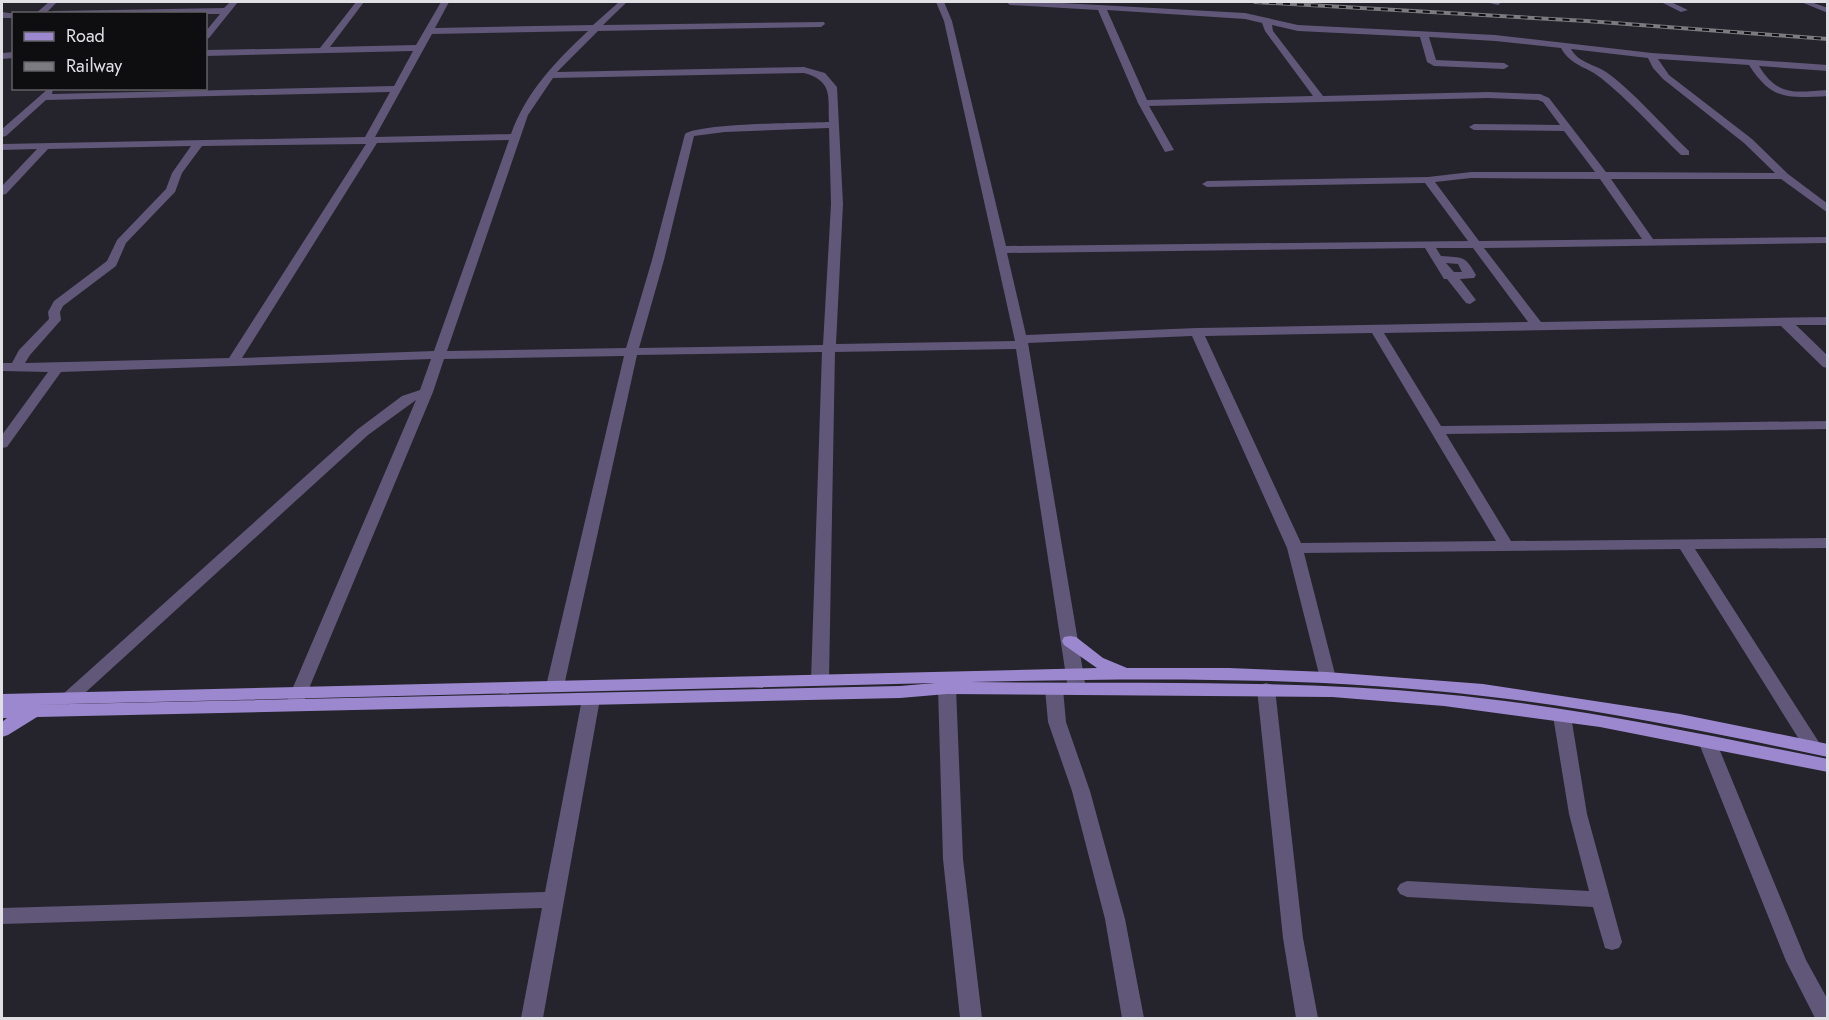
<svg xmlns="http://www.w3.org/2000/svg" width="1829" height="1020" font-family="Jost,sans-serif">
	<style>
		.lines { fill: none; stroke-linecap: round; stroke-linejoin: round }
		.minor { fill: #605779; fill-rule: evenodd }
		.major { fill: #9c88ce; fill-rule: evenodd }
		.rail-casing { stroke: #7c7b81; stroke-width: 4 }
		.rail { stroke: #0e0d10; stroke-width: 2; stroke-dasharray: 7; stroke-linecap: butt }
	</style>
	<rect width="100%" height="100%" fill="#25232b"/>
	<g class="lines">
		<path class="minor" d="M 49,2 L 57,2 L 45,14 L 35,14 Z
			M 230,2 L 238,2 L 209,38 L 206,39 L 206,31 L 220,14 L 50,14 L 54,11 L 224,8 Z
			M 356,2 L 364,2 L 330,47 L 416,45 L 441,2 L 449,2 L 435,28 L 593,25 L 619,2 L 627,2 L 603,25 L 824,22 L 825,24 L 821,27 L 598,31 L 557,72 L 804,67 L 825,73 L 837,87 L 843,204 L 836,344 L 1015,341 L 944,21 L 936,2 L 944,2 L 952,21 L 1006,246 L 1468,241 L 1425,183 L 1207,187 L 1202,184 L 1207,181 L 1428,177 L 1471,172 L 1595,172 L 1564,131 L 1474,130 L 1469,127 L 1474,124 L 1560,125 L 1543,102 L 1538,100 L 1488,98 L 1149,106 L 1174,150 L 1165,152 L 1138,103 L 1098,10 L 1010,5 L 1006,2 L 1044,2 L 1245,13 L 1298,25 L 1495,35 L 1652,53 L 1828,65 L 1828,71 L 1759,66 C 1778,97 1795,92 1828,90 L 1828,96 C 1788,98 1772,101 1749,65 L 1658,59 L 1669,75 L 1752,139 L 1788,174 L 1828,204 L 1828,213 L 1781,179 L 1611,179 L 1653,239 L 1828,237 L 1828,243 L 1484,248 L 1541,322 L 1828,317 L 1828,325 L 1796,325 L 1828,356 L 1828,368 L 1823,367 L 1781,326 L 1384,333 L 1441,426 L 1828,421 L 1828,429 L 1446,434 L 1511,541 L 1828,538 L 1828,548 L 1695,549 L 1822,747 L 1819,752 L 1813,753 L 1807,752 L 1680,549 L 1304,553 L 1336,678 L 1333,682 L 1321,682 L 1287,548 L 1192,336 L 1028,343 L 1086,689 L 1083,693 L 1071,693 L 1068,689 L 1016,349 L 835,352 L 829,680 L 826,684 L 814,684 L 811,680 L 822,352 L 637,355 L 564,686 L 561,690 L 549,690 L 546,686 L 624,356 L 444,359 L 433,392 L 300,710 L 288,710 L 285,706 L 416,400 L 368,435 L 75,702 L 63,702 L 60,698 L 63,694 L 358,429 L 402,396 L 420,390 L 431,359 L 61,372 L 7,447 L 2,448 L 2,435 L 48,372 L 2,371 L 2,363 L 12,363 L 19,350 L 49,319 L 48,312 L 54,301 L 107,261 L 117,240 L 166,189 L 172,173 L 191,146 L 48,149 L 6,194 L 2,195 L 2,186 L 37,149 L 2,150 L 2,144 L 365,137 L 390,92 L 46,100 L 6,136 L 2,137 L 2,129 L 49,88 L 53,89 L 52,94 L 394,86 L 413,51 L 206,56 L 206,50 L 320,48 ZM 1107,10 L 1245,19 L 1262,23 L 1265,31 L 1313,96 L 1147,100 ZM 1272,25 L 1298,31 L 1420,37 L 1427,62 L 1434,66 L 1504,69 L 1509,66 L 1504,63 L 1436,60 L 1429,37 L 1495,41 L 1561,48 C 1571,66 1586,66 1601,78 C 1630,101 1655,130 1681,155 L 1689,155 L 1689,151 C 1665,128 1632,90 1606,72 C 1594,64 1579,63 1571,49 L 1648,58 L 1653,68 L 1663,79 L 1744,143 L 1775,173 L 1606,172 L 1549,98 L 1540,94 L 1488,92 L 1323,96 L 1273,31 ZM 588,31 C 556,61 526,92 511,134 L 375,137 L 432,34 ZM 804,73 C 833,81 828,96 829,122 C 804,123 700,123 685,134 L 652,260 L 626,348 L 447,351 L 528,115 L 553,78 ZM 829,128 L 831,204 L 823,345 L 639,348 L 664,260 L 694,136 L 725,132 ZM 509,140 L 434,351 L 242,358 L 377,143 ZM 366,144 L 229,358 L 25,363 L 30,355 L 61,320 L 60,312 L 63,306 L 116,266 L 126,243 L 175,192 L 182,173 L 202,146 ZM 1471,178 L 1600,179 L 1642,239 L 1479,241 L 1435,182 ZM 1425,248 L 1444,279 L 1447,279 L 1466,303 L 1470,304 L 1476,300 L 1460,279 L 1474,278 L 1476,275 C 1465,255 1463,258 1441,256 L 1436,248 L 1473,248 L 1528,322 L 1197,328 L 1026,335 L 1007,253 ZM 1446,263 L 1458,264 L 1462,272 L 1454,272 ZM 1372,333 L 1496,541 L 1301,543 L 1205,336 Z
			M 1485,2 L 1502,2 L 1498,5 Z
			M 1661,2 L 1671,2 L 1688,10 L 1681,12 Z
			M 1801,2 L 1811,2 L 1828,8 L 1828,13 Z
			M 2,12 L 17,14 L 14,14 L 14,18 L 2,18 Z
			M 14,52 L 14,58 L 2,59 L 2,53 Z
			M 947,682 L 953,684 L 956,688 L 963,859 L 982,1018 L 960,1018 L 943,859 L 938,688 L 941,684 Z
			M 1054,683 L 1060,685 L 1063,689 L 1066,722 L 1090,791 L 1125,919 L 1144,1018 L 1122,1018 L 1105,919 L 1072,791 L 1048,722 L 1045,689 L 1048,685 Z
			M 1266,683 L 1272,685 L 1275,689 L 1303,938 L 1318,1018 L 1296,1018 L 1283,938 L 1257,689 L 1260,685 Z
			M 591,693 L 597,695 L 600,699 L 543,1018 L 521,1018 L 542,908 L 2,924 L 2,908 L 545,892 L 582,699 L 585,695 Z
			M 1562,710 L 1568,712 L 1571,716 L 1587,814 L 1622,942 L 1619,948 L 1612,950 L 1605,948 L 1593,907 L 1407,897 L 1400,894 L 1397,889 L 1400,884 L 1407,881 L 1589,891 L 1569,814 L 1553,716 L 1556,712 Z
			M 1707,735 L 1713,737 L 1716,741 L 1806,960 L 1828,1000 L 1828,1018 L 1815,1018 L 1786,961 L 1698,741 L 1701,737 Z"/>
		<path class="major" d="M 1070,636 L 1076,637 L 1103,658 L 1127,668 L 1229,668 L 1327,672 L 1483,684 L 1680,714 L 1828,744 L 1828,757 C 1714,733 1599,709 1483,696 C 1313,676 1141,678 970,682 C 1127,684 1286,679 1442,694 C 1572,706 1700,734 1828,759 L 1828,772 L 1600,727 L 1444,706 L 1332,697 L 947,694 L 900,698 L 37,717 L 8,735 L 2,737 L 2,722 L 7,718 L 2,718 L 2,694 L 1097,668 L 1064,645 L 1062,641 L 1064,637 ZM 935,683 L 900,686 L 27,705 Z"/>
		<defs>
			<path id="rail" d="M 1255,2 L 1587,21 L 1828,39"/>
		</defs>
		<use href="#rail" class="rail-casing"/>
		<use href="#rail" class="rail"/>
	</g>
	<rect width="1829" height="1020" fill="none" stroke="#e0dfe4" stroke-width="6"/>
	<rect x="12" y="12" width="195" height="78" fill="#0e0d10" stroke="#626165" stroke-width="1.5"/>
	<rect x="24" y="32" width="30" height="9" fill="#9c88ce" stroke="#626165" stroke-width="1.5"/>
	<text x="66" y="42" font-size="18" fill="#e0dfe4">Road</text>
	<rect x="24" y="62" width="30" height="9" fill="#7c7b81" stroke="#626165" stroke-width="1.5"/>
	<text x="66" y="72" font-size="18" fill="#e0dfe4">Railway</text>
</svg>
